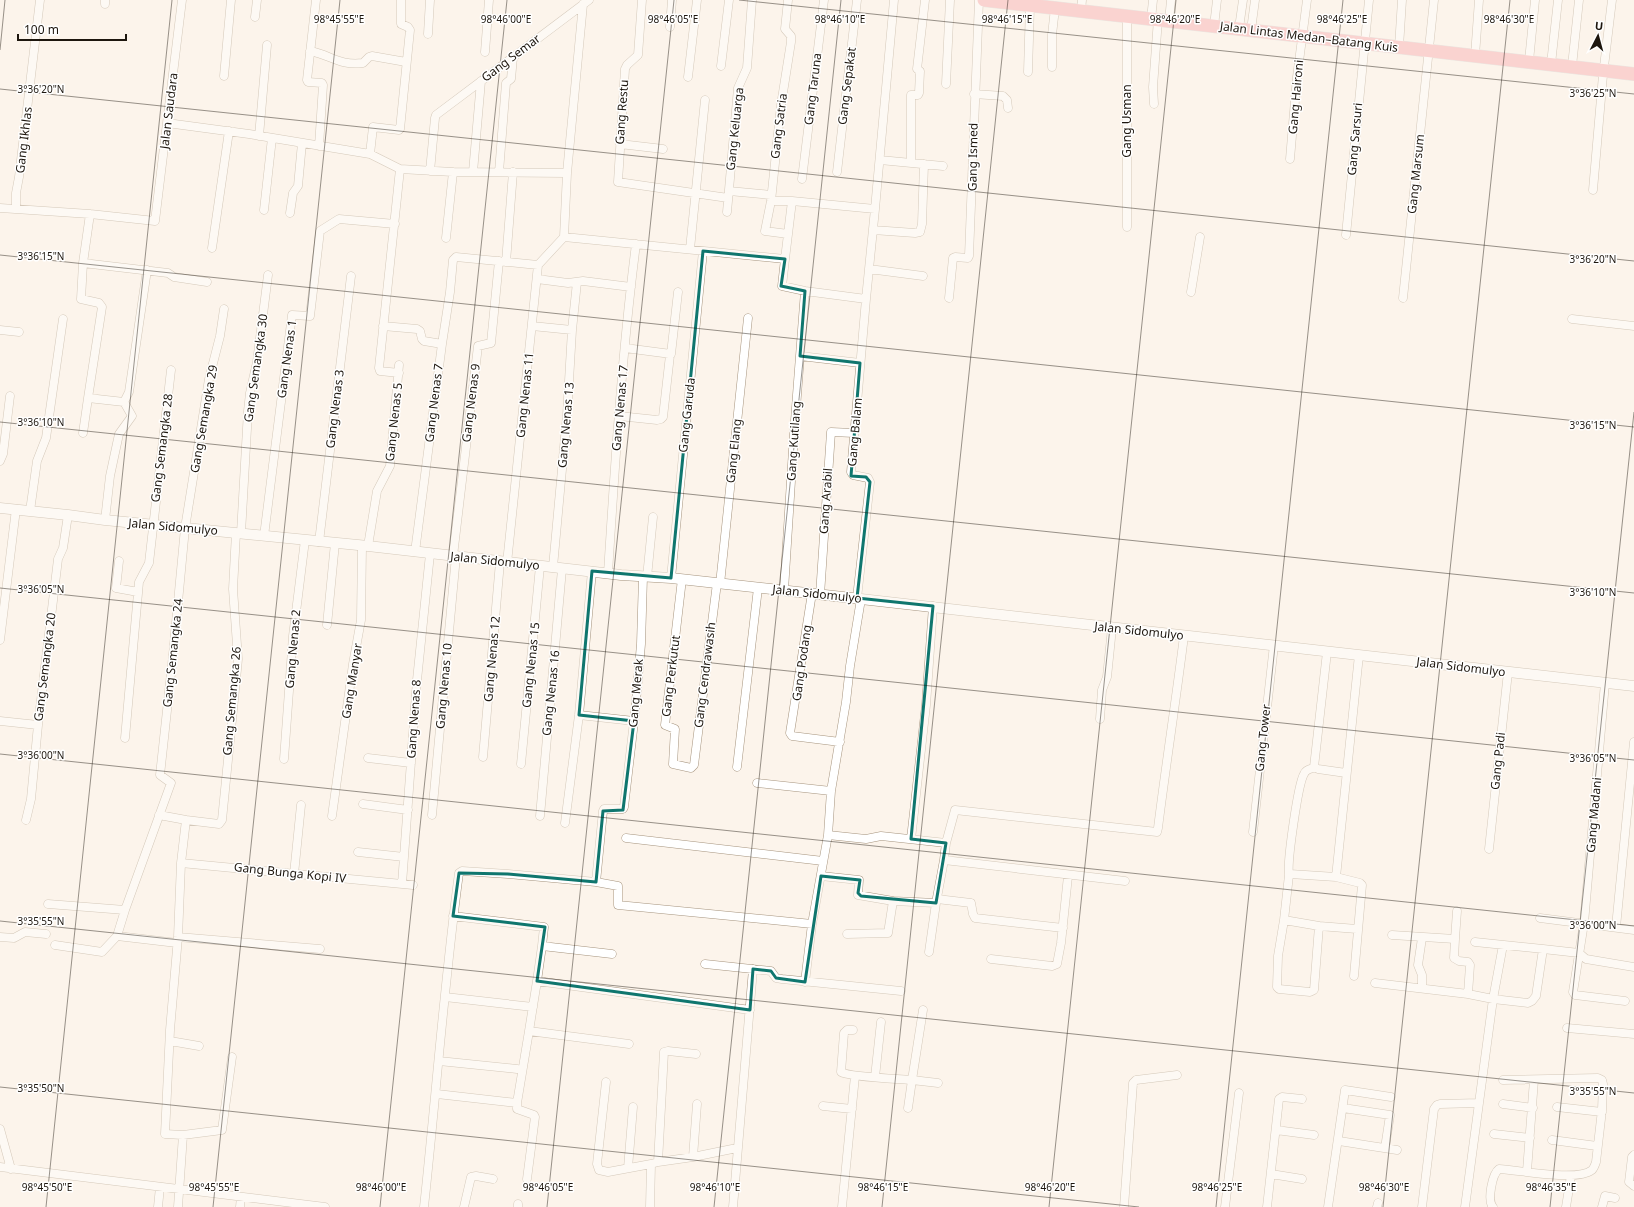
<svg xmlns="http://www.w3.org/2000/svg" width="1634" height="1207" font-family="'Noto Sans',sans-serif">
	<style>
		.lines { fill: none; stroke-linecap: round; stroke-linejoin: round }
		.minor-casing { stroke: #a6947e; stroke-width: 9 }
		.tertiary-casing { stroke: #a6947e; stroke-width: 11 }
		.trunk-casing { stroke: #d6d5d4; stroke-width: 14 }
		.minor { stroke: #fff; stroke-width: 8 }
		.tertiary { stroke: #fff; stroke-width: 10 }
		.trunk { stroke: #f8acb0; stroke-width: 13 }
		.marked { fill: none; stroke: #0f766e; stroke-width: 3; stroke-linejoin: round }
		.ticks { fill: none; stroke: #1d160e; stroke-width: 1; stroke-opacity: 0.45 }
		.labels { text-anchor: middle; stroke-width: 3; stroke-linejoin: round; paint-order: stroke }
		.street-label { font-size: 12px; fill: #1d160e; stroke: #fff }
		.ticks-label { font-size: 10px; text-anchor: middle; fill: #1d160e; stroke: #fff; stroke-width: 3; stroke-linejoin: round; paint-order: stroke }
	</style>
	<rect width="100%" height="100%" fill="#fcf4eb"/>
	<g class="lines">
		<defs>
			<path id="minor" d="M 316,0 L 307,80 L 308,82 L 322,83 L 323,85 L 319,146
				M 642,0 L 638,55 L 627,65 L 625,69 L 618,182 L 728,198
				M 788,0 L 785,29 L 791,36 L 791,42 L 781,105 L 771,201 L 765,231 L 788,234
				M 105,4 L 105,0
				M 1081,11 L 1082,0
				M 1127,16 L 1127,227
				M 255,17 L 257,0
				M 1151,19 L 1153,0
				M 1169,21 L 1171,0
				M 1214,26 L 1217,0
				M 670,27 L 672,0
				M 1239,28 L 1243,0
				M 1251,30 L 1255,0
				M 428,34 L 430,0
				M 1399,47 L 1402,0
				M 310,51 C 331,55 339,66 363,63 L 369,57 L 372,56 L 406,62
				M 485,52 L 489,0
				M 1475,56 L 1479,0
				M 1529,61 L 1535,0
				M 1551,64 L 1558,0
				M 721,66 L 729,0
				M 1572,66 L 1579,0
				M 1052,67 L 1052,35 L 1055,8
				M 1028,72 L 1030,5
				M 224,76 L 231,0
				M 688,77 L 697,0
				M 946,84 L 950,0
				M 974,94 L 1003,96 L 1007,100 L 1008,108
				M 1154,104 L 1153,87 L 1158,19
				M 167,123 L 249,134 L 370,154 L 400,169 L 453,172 L 567,173 L 564,237 L 785,259 L 782,286 L 805,291 L 866,299 L 875,209 L 894,0
				M 259,136 L 267,45
				M 620,144 L 663,149
				M 370,154 L 373,127 L 399,130 L 400,129 L 410,30 L 408,27 L 401,24 L 401,0
				M 1290,159 L 1297,77 L 1307,0
				M 880,160 L 943,166
				M 911,162 L 911,95 L 918,95 L 919,93 L 920,71 L 917,69 L 925,0
				M 430,171 L 435,118 L 436,115 L 589,0
				M 473,172 L 481,81
				M 499,172 L 506,83 L 511,79 L 513,57
				M 837,172 L 857,0
				M 567,173 L 583,4
				M 802,179 L 824,0
				M 1593,190 L 1603,75 L 1612,0
				M 729,191 L 771,195
				M 771,201 L 792,201
				M 0,208 L 90,214 L 155,221 L 182,0
				M 16,209 L 16,193 L 19,177 L 40,0
				M 264,210 L 272,138
				M 727,212 L 738,88 L 747,68 L 752,0
				M 290,213 L 293,193 L 298,186 L 302,143
				M 90,214 L 83,263 L 81,299 L 99,303 L 102,307 L 88,398 L 124,402 L 132,416 L 119,434 L 110,476 L 105,520
				M 873,230 L 915,233 L 920,232 L 922,224 L 924,164
				M 1346,235 L 1369,0
				M 446,238 L 453,172
				M 212,248 L 229,131
				M 690,249 L 705,100
				M 785,259 L 792,201 L 875,209
				M 506,262 L 513,172
				M 83,263 L 168,273 L 174,277 L 207,282
				M 869,269 L 923,276
				M 537,279 L 568,283 L 583,281 L 631,287
				M 1191,292 L 1200,237
				M 949,298 L 953,258 L 955,257 L 968,258 L 969,256 L 979,0
				M 1403,298 L 1434,0
				M 1572,319 L 1634,326
				M 383,326 L 417,329 L 420,331 L 422,339 L 424,341 L 442,344
				M 532,326 L 572,330
				M 0,330 L 19,332
				M 625,348 L 671,354 L 678,292
				M 800,356 L 860,363
				M 399,373 L 380,371 L 379,368 L 400,169
				M 124,402 L 129,392 L 147,270
				M 619,416 L 657,420 L 661,419 L 663,417 L 670,355
				M 83,433 L 88,398
				M 0,461 L 3,454 L 10,396
				M 30,511 L 37,461 L 46,438 L 63,319
				M 241,533 L 248,411 L 250,393 L 257,362 L 268,275
				M 264,536 L 292,315 L 310,316 L 320,231 L 339,219 L 395,224
				M 319,542 L 351,276
				M 368,546 L 377,491 L 390,466 L 399,365
				M 415,552 L 442,344 L 450,292 L 453,260 L 456,257 L 538,265
				M 453,556 L 478,346 L 491,343 L 499,261
				M 119,561 L 116,588 L 138,592
				M 507,563 L 538,265 L 564,237
				M 553,567 L 567,415 L 572,330 L 577,282
				M 608,573 C 615,463 622,353 636,244
				M 647,577 L 653,517
				M 671,578 L 703,251
				M 682,579 L 665,725 L 675,729 L 673,764 L 691,768 L 694,765 L 717,583
				M 720,584 L 748,318
				M 784,590 L 794,434 L 805,291
				M 812,593 L 790,733 L 792,736 L 840,742
				M 820,595 L 831,432 L 854,433
				M 857,598 L 870,482 L 868,478 L 853,475 L 851,472 L 866,299
				M 327,625 L 335,543
				M 0,640 L 16,509
				M 1327,652 L 1314,767 L 1318,769 L 1346,773
				M 1605,683 L 1584,923 L 1573,992 L 1575,995 L 1625,1001
				M 579,715 L 634,721
				M 1100,719 L 1102,690 L 1107,677 L 1112,628
				M 0,721 L 38,725
				M 125,738 L 139,582 L 149,563 L 171,370
				M 483,757 L 500,562
				M 368,758 L 411,763
				M 284,759 L 293,636 L 305,540
				M 521,764 L 540,566
				M 737,767 L 758,588
				M 757,783 L 831,791
				M 363,804 L 408,810
				M 159,815 L 186,820
				M 432,815 L 456,556
				M 332,816 L 353,664 L 361,620 L 362,546
				M 540,816 L 562,569
				M 26,820 L 31,799 L 38,725 L 58,559 L 63,548 L 68,515
				M 565,823 L 579,715 L 592,571
				M 1253,832 L 1274,645
				M 828,835 L 866,839 L 881,836 L 946,843
				M 626,838 L 823,861
				M 911,839 L 926,705 L 933,606
				M 1489,849 L 1508,672
				M 358,852 L 404,857
				M 944,860 L 1125,881
				M 181,863 L 413,885
				M 294,874 L 301,805
				M 1289,874 C 1287,862 1298,784 1304,774 C 1306,769 1310,769 1314,768
				M 821,876 L 859,880 L 858,895 L 893,901
				M 1336,877 L 1359,655
				M 596,882 L 618,886 L 618,905 L 812,924
				M 402,884 L 417,680 L 430,554
				M 937,899 L 971,903 L 973,914 L 975,918 L 1063,928
				M 48,904 L 125,910
				M 453,916 L 544,927 L 542,946 L 612,954
				M 1540,918 L 1634,930
				M 1284,920 L 1278,956 L 1277,987 L 1279,989 L 1310,992 L 1314,990 L 1319,926 L 1284,920 L 1289,875 L 1290,874 L 1336,877 L 1360,883 L 1362,885 L 1354,976
				M 1319,926 L 1357,929
				M 1616,927 L 1634,742
				M 847,934 L 888,933 L 893,901 L 936,903 L 944,860 L 946,843 L 955,810 L 1157,832 L 1158,828 C 1166,764 1176,700 1184,636
				M 1392,935 L 1455,939 L 1454,958 L 1459,961 L 1468,962 L 1470,965 L 1468,994
				M 117,936 L 177,943
				M 0,937 L 14,938 L 25,932 L 46,934
				M 178,937 L 320,949
				M 1422,938 L 1418,965 L 1422,975 L 1422,988
				M 1455,939 L 1457,911
				M 1475,942 L 1543,949
				M 55,945 L 102,952 L 117,936 L 125,910 L 171,783 L 160,775 L 173,655 L 185,528 L 209,379 L 220,336 L 224,309
				M 929,952 L 936,903
				M 991,959 L 1052,966 L 1057,964 L 1061,943 L 1068,876
				M 705,964 L 771,971 L 776,978 L 782,979 L 901,991
				M 537,981 L 542,946
				M 805,982 L 812,924 L 828,835 L 831,791 L 846,702 L 850,666 L 861,599
				M 1375,983 L 1468,994 L 1493,999 L 1528,1003 L 1532,1001 L 1536,996 L 1543,949 L 1579,953 L 1586,959 L 1634,967
				M 445,997 L 533,1007
				M 923,1010 L 912,1080 L 938,1083
				M 1567,1028 L 1634,1034
				M 853,1030 L 847,1030 L 844,1033 L 841,1072 C 848,1077 900,1079 912,1080 L 908,1108
				M 170,1041 L 199,1046
				M 629,1044 L 529,1031 L 537,981 L 750,1010
				M 232,1057 L 222,1130 L 183,1135 L 165,1134 L 170,1030 L 178,937 L 181,863 L 186,820 L 219,824 L 222,820 L 238,659 L 233,589 L 236,533
				M 439,1061 L 517,1069
				M 875,1077 L 881,1022
				M 606,1082 L 597,1164 L 599,1170 L 608,1172 L 651,1164
				M 437,1094 L 517,1103
				M 1503,1104 L 1533,1108
				M 823,1106 L 852,1109
				M 1557,1107 L 1602,1112
				M 1343,1108 L 1390,1115 L 1385,1148
				M 0,1129 L 11,1169
				M 1276,1130 L 1314,1135
				M 1494,1134 L 1530,1138
				M 1552,1140 L 1597,1146
				M 1339,1141 L 1397,1150
				M 1634,1155 L 1632,1157 L 1629,1182 L 1634,1186
				M 693,1157 L 697,1104
				M 658,1162 L 693,1157 L 737,1148
				M 0,1167 L 325,1207
				M 628,1168 L 633,1107
				M 1527,1171 L 1534,1080
				M 1271,1174 L 1302,1179
				M 527,1179 L 535,1117 L 534,1115 L 517,1109 L 517,1103 L 529,1031
				M 158,1207 L 160,1187
				M 178,1207 L 183,1135
				M 240,1207 L 241,1197
				M 424,1207 C 436,1096 444,984 459,873 L 462,871 L 508,874 L 596,882 L 603,811 L 604,809 L 623,809 L 624,807 L 635,713 L 641,644 L 643,577
				M 464,1207 L 471,1177 L 476,1176 L 493,1179
				M 518,1207 L 518,1204
				M 650,1207 L 651,1164 L 658,1162 L 664,1052 L 668,1051 L 696,1054
				M 733,1207 L 753,969
				M 842,1207 L 855,1076
				M 1124,1207 L 1133,1083 L 1136,1080 L 1177,1075
				M 1225,1207 L 1239,1093
				M 1267,1207 L 1279,1099 L 1282,1097 L 1302,1099
				M 1328,1207 L 1345,1090 L 1391,1097
				M 1377,1207 L 1378,1203
				M 1422,1207 L 1434,1109 L 1437,1105 L 1440,1104 L 1479,1103
				M 1465,1207 L 1493,999 L 1503,945
				M 1493,1207 C 1487,1201 1492,1174 1499,1169 C 1520,1170 1577,1182 1592,1170 C 1594,1168 1595,1165 1596,1162 L 1602,1110 L 1603,1084 L 1602,1080 L 1598,1078 L 1503,1080
				M 1566,1207 L 1571,1176
				M 1602,1207 L 1605,1196 L 1615,1198"/>
			<path id="tertiary" d="M 0,508 L 68,515 L 105,520 L 368,546 L 621,575 L 671,578 L 861,599 L 1634,686"/>
			<path id="trunk" d="M 984,0 L 1634,74"/>
		</defs>
		<use href="#minor" class="minor-casing"/>
		<use href="#tertiary" class="tertiary-casing"/>
		<use href="#trunk" class="trunk-casing"/>
		<use href="#minor" class="minor"/>
		<use href="#tertiary" class="tertiary"/>
		<use href="#trunk" class="trunk"/>
	</g>
	<path d="M0 0H1634V1207H0ZM 703,251 L 785,259 L 781,286 L 805,291 L 800,356 L 860,363 L 851,476 L 866,477 L 870,482 L 857,598 L 933,606 L 911,839 L 946,843 L 936,903 L 861,896 L 858,893 L 860,880 L 821,876 L 805,982 L 776,978 L 771,971 L 753,969 L 750,1010 L 537,981 L 545,927 L 453,916 L 459,873 L 508,874 L 596,882 L 603,811 L 623,810 L 634,721 L 579,715 L 592,571 L 671,578 Z" fill="#fcf4eb" fill-opacity=".55" fill-rule="evenodd"/>
	<path class="marked" d="M 703,251 L 785,259 L 781,286 L 805,291 L 800,356 L 860,363 L 851,476 L 866,477 L 870,482 L 857,598 L 933,606 L 911,839 L 946,843 L 936,903 L 861,896 L 858,893 L 860,880 L 821,876 L 805,982 L 776,978 L 771,971 L 753,969 L 750,1010 L 537,981 L 545,927 L 453,916 L 459,873 L 508,874 L 596,882 L 603,811 L 623,810 L 634,721 L 579,715 L 592,571 L 671,578 Z"/>
	<path class="ticks" d="M 739,0 L 1634,94M 0,50 L 5,0M 0,89 L 1634,261M 0,255 L 1634,427M 0,422 L 1634,593M 0,588 L 1634,760M 0,754 L 1634,926M 0,921 L 1634,1093M 0,1087 L 1139,1207M 46,1207 L 172,0M 213,1207 L 340,0M 380,1207 L 507,0M 547,1207 L 674,0M 714,1207 L 841,0M 882,1207 L 1008,0M 1049,1207 L 1176,0M 1216,1207 L 1343,0M 1383,1207 L 1510,0M 1550,1207 L 1634,412"/>
	<g class="labels">
		<g class="street-label">
			<text transform="translate(1309 37) rotate(7)" y="4">Jalan Lintas Medan–Batang Kuis</text>
			<text transform="translate(511 58) rotate(-37)" y="4">Gang Semar</text>
			<text transform="translate(847 86) rotate(-83)" y="4">Gang Sepakat</text>
			<text transform="translate(813 89) rotate(-83)" y="4">Gang Taruna</text>
			<text transform="translate(1296 97) rotate(-85)" y="4">Gang Haironi</text>
			<text transform="translate(169 111) rotate(-83)" y="4">Jalan Saudara</text>
			<text transform="translate(622 112) rotate(-86)" y="4">Gang Restu</text>
			<text transform="translate(1127 121) rotate(-90)" y="4">Gang Usman</text>
			<text transform="translate(779 126) rotate(-83)" y="4">Gang Satria</text>
			<text transform="translate(735 129) rotate(-84)" y="4">Gang Keluarga</text>
			<text transform="translate(1355 139) rotate(-85)" y="4">Gang Sarsuri</text>
			<text transform="translate(24 140) rotate(-83)" y="4">Gang Ikhlas</text>
			<text transform="translate(973 157) rotate(-89)" y="4">Gang Ismed</text>
			<text transform="translate(1416 174) rotate(-84)" y="4">Gang Marsum</text>
			<text transform="translate(287 359) rotate(-82)" y="4">Gang Nenas 1</text>
			<text transform="translate(256 368) rotate(-82)" y="4">Gang Semangka 30</text>
			<text transform="translate(525 395) rotate(-84)" y="4">Gang Nenas 11</text>
			<text transform="translate(434 403) rotate(-83)" y="4">Gang Nenas 7</text>
			<text transform="translate(471 403) rotate(-83)" y="4">Gang Nenas 9</text>
			<text transform="translate(620 408) rotate(-85)" y="4">Gang Nenas 17</text>
			<text transform="translate(335 409) rotate(-83)" y="4">Gang Nenas 3</text>
			<text transform="translate(687 415) rotate(-84)" y="4">Gang Garuda</text>
			<text transform="translate(204 419) rotate(-80)" y="4">Gang Semangka 29</text>
			<text transform="translate(394 422) rotate(-84)" y="4">Gang Nenas 5</text>
			<text transform="translate(566 425) rotate(-85)" y="4">Gang Nenas 13</text>
			<text transform="translate(855 432) rotate(-85)" y="4">Gang Balam</text>
			<text transform="translate(794 441) rotate(-86)" y="4">Gang Kutilang</text>
			<text transform="translate(162 448) rotate(-83)" y="4">Gang Semangka 28</text>
			<text transform="translate(734 451) rotate(-84)" y="4">Gang Elang</text>
			<text transform="translate(826 501) rotate(-86)" y="4">Gang Arabil</text>
			<text transform="translate(173 527) rotate(5)" y="4">Jalan Sidomulyo</text>
			<text transform="translate(495 561) rotate(6)" y="4">Jalan Sidomulyo</text>
			<text transform="translate(817 594) rotate(6)" y="4">Jalan Sidomulyo</text>
			<text transform="translate(1139 631) rotate(6)" y="4">Jalan Sidomulyo</text>
			<text transform="translate(293 649) rotate(-85)" y="4">Gang Nenas 2</text>
			<text transform="translate(173 653) rotate(-84)" y="4">Gang Semangka 24</text>
			<text transform="translate(492 659) rotate(-85)" y="4">Gang Nenas 12</text>
			<text transform="translate(802 663) rotate(-82)" y="4">Gang Podang</text>
			<text transform="translate(531 665) rotate(-84)" y="4">Gang Nenas 15</text>
			<text transform="translate(45 667) rotate(-83)" y="4">Gang Semangka 20</text>
			<text transform="translate(1461 667) rotate(7)" y="4">Jalan Sidomulyo</text>
			<text transform="translate(705 675) rotate(-83)" y="4">Gang Cendrawasih</text>
			<text transform="translate(671 676) rotate(-83)" y="4">Gang Perkutut</text>
			<text transform="translate(352 681) rotate(-81)" y="4">Gang Manyar</text>
			<text transform="translate(444 686) rotate(-85)" y="4">Gang Nenas 10</text>
			<text transform="translate(551 693) rotate(-84)" y="4">Gang Nenas 16</text>
			<text transform="translate(636 693) rotate(-85)" y="4">Gang Merak</text>
			<text transform="translate(232 701) rotate(-85)" y="4">Gang Semangka 26</text>
			<text transform="translate(414 719) rotate(-86)" y="4">Gang Nenas 8</text>
			<text transform="translate(1263 738) rotate(-84)" y="4">Gang Tower</text>
			<text transform="translate(1498 761) rotate(-84)" y="4">Gang Padi</text>
			<text transform="translate(1594 815) rotate(-85)" y="4">Gang Madani</text>
			<text transform="translate(290 873) rotate(6)" y="4">Gang Bunga Kopi IV</text>
		</g>
	</g>
	<g class="ticks-label">
		<text x="339" y="23">98°45'55"E</text>
		<text x="506" y="23">98°46'00"E</text>
		<text x="673" y="23">98°46'05"E</text>
		<text x="840" y="23">98°46'10"E</text>
		<text x="1007" y="23">98°46'15"E</text>
		<text x="1175" y="23">98°46'20"E</text>
		<text x="1342" y="23">98°46'25"E</text>
		<text x="1509" y="23">98°46'30"E</text>
		<text x="41" y="93">3°36'20"N</text>
		<text x="1593" y="97">3°36'25"N</text>
		<text x="41" y="260">3°36'15"N</text>
		<text x="1593" y="263">3°36'20"N</text>
		<text x="41" y="426">3°36'10"N</text>
		<text x="1593" y="429">3°36'15"N</text>
		<text x="41" y="593">3°36'05"N</text>
		<text x="1593" y="596">3°36'10"N</text>
		<text x="41" y="759">3°36'00"N</text>
		<text x="1593" y="762">3°36'05"N</text>
		<text x="41" y="925">3°35'55"N</text>
		<text x="1593" y="929">3°36'00"N</text>
		<text x="41" y="1092">3°35'50"N</text>
		<text x="1593" y="1095">3°35'55"N</text>
		<text x="47" y="1191">98°45'50"E</text>
		<text x="214" y="1191">98°45'55"E</text>
		<text x="381" y="1191">98°46'00"E</text>
		<text x="548" y="1191">98°46'05"E</text>
		<text x="715" y="1191">98°46'10"E</text>
		<text x="883" y="1191">98°46'15"E</text>
		<text x="1050" y="1191">98°46'20"E</text>
		<text x="1217" y="1191">98°46'25"E</text>
		<text x="1384" y="1191">98°46'30"E</text>
		<text x="1551" y="1191">98°46'35"E</text>
	</g>
	<g transform="translate(1598 36) rotate(6)" stroke="#ffffff" stroke-width="3" paint-order="stroke">
	<path d="M0-3L7 15L0 10L-7 15Z" fill="#1d160e"/>
	<text y="-6" font-size="11" font-weight="bold" text-anchor="middle" fill="#1d160e">U</text>
	</g>
	<path d="M18 34v6h108v-6" fill="none" stroke="#1d160e" stroke-width="2"/>
	<text x="24" y="34" font-size="12" fill="#1d160e" stroke="#ffffff" stroke-width="3" paint-order="stroke">100 m</text>
</svg>
